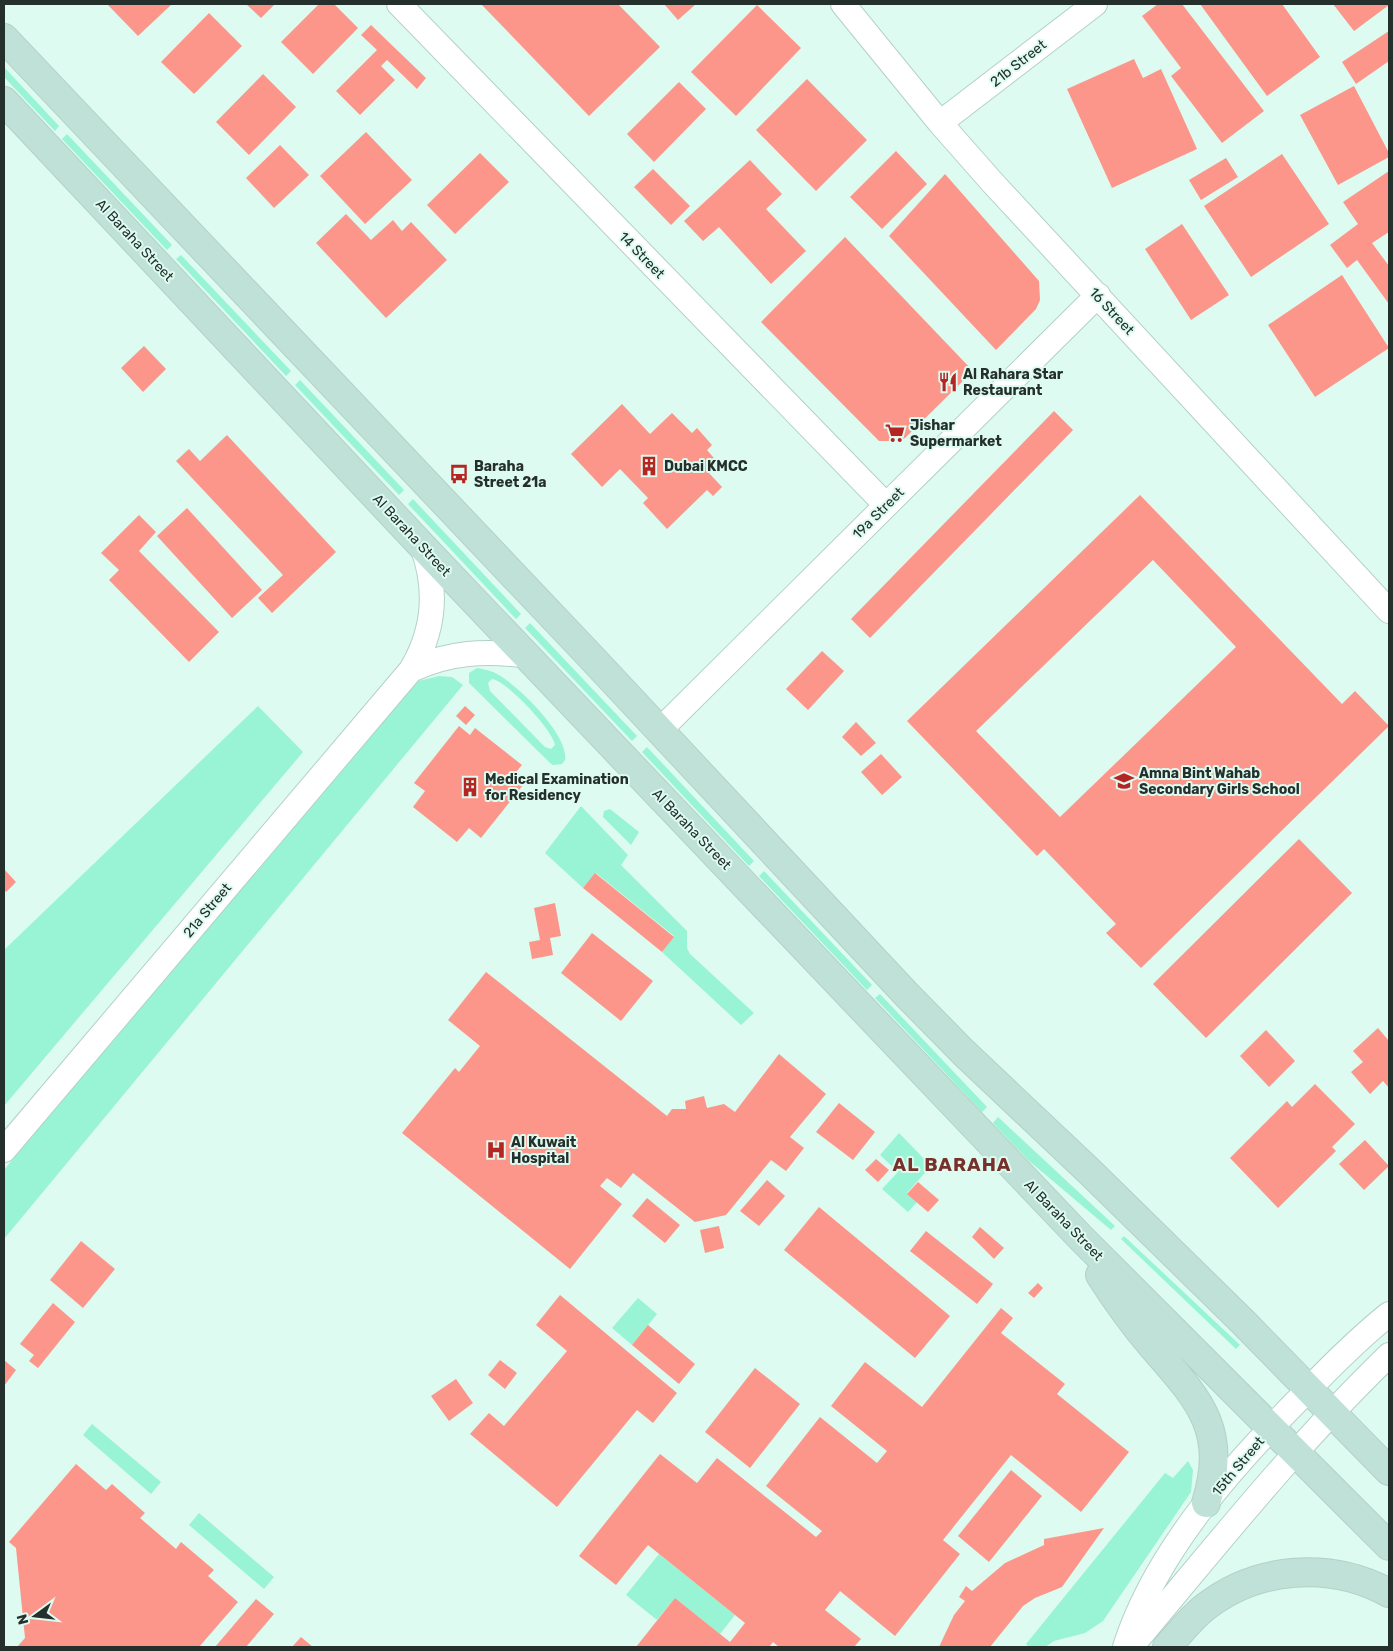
<svg xmlns="http://www.w3.org/2000/svg" width="1393" height="1651" font-family="Rubik,sans-serif">
	<style>
		.green { fill: #98f4d5; fill-rule: evenodd }
		.building { fill: #fc968a; fill-rule: evenodd }
		.lines { fill: none; stroke-linecap: round; stroke-linejoin: round }
		.street-casing { stroke: #b4d1c6; stroke-width: 26 }
		.secondary-casing { stroke: #b4d1c6; stroke-width: 30 }
		.street { stroke: #fff; stroke-width: 24 }
		.secondary { stroke: #bfe1d8; stroke-width: 28 }
		.labels { text-anchor: middle; stroke-width: 4; stroke-linejoin: round; paint-order: stroke }
		.street-label { font-size: 14px; fill: #25302c; stroke: #ddfbf0 }
		.poi-label { font-size: 14px; font-weight: bold; fill: #25302c; stroke: #ddfbf0; text-anchor: start }
		.district-label { font-size: 19px; font-weight: bold; letter-spacing: 1px; fill: #77302a; stroke: #ddfbf0 }
	</style>
	<rect width="100%" height="100%" fill="#ddfbf0"/>
	<path class="green" d="M 4,67 L 59,126 L 55,131 L 4,77 Z
		M 67,134 L 172,245 L 167,250 L 62,139 Z
		M 181,255 L 291,371 L 286,376 L 176,259 Z
		M 300,380 L 404,490 L 399,495 L 295,385 Z
		M 413,499 L 521,614 L 516,619 L 408,504 Z
		M 530,623 L 637,736 L 632,741 L 525,628 Z
		M 477,668 C 485,669 492,671 499,675 C 519,687 569,735 565,760 L 562,764 L 553,765 L 550,763 L 469,683 L 469,673 ZM 492,679 C 507,681 553,730 555,745 L 551,749 L 545,747 L 490,691 L 488,683 Z
		M 439,676 L 452,677 L 463,685 L 4,1239 L 4,1170 L 394,698 L 414,682 Z
		M 258,706 L 303,752 L 4,1106 L 4,950 Z
		M 647,747 L 754,861 L 749,866 L 642,752 Z
		M 581,806 L 628,855 L 621,865 L 687,931 L 687,948 L 690,954 L 754,1013 L 741,1025 L 662,952 L 674,936 L 596,873 L 583,888 L 545,853 Z
		M 610,809 L 639,832 L 631,845 L 603,817 L 604,811 Z
		M 764,871 L 872,985 L 867,990 L 759,876 Z
		M 880,994 L 987,1107 L 982,1112 L 875,998 Z
		M 998,1117 L 1115,1226 L 1111,1230 L 1028,1160 L 993,1123 Z
		M 899,1133 L 931,1166 L 907,1193 L 917,1202 L 908,1212 L 882,1189 L 898,1172 L 880,1155 Z
		M 1124,1236 L 1240,1345 L 1236,1349 L 1121,1239 Z
		M 638,1298 L 657,1314 L 632,1345 L 612,1328 Z
		M 92,1424 L 161,1482 L 151,1494 L 83,1435 Z
		M 1188,1461 L 1193,1470 L 1191,1492 L 1103,1621 L 1085,1633 L 1054,1641 L 1045,1647 L 1029,1647 L 1026,1644 L 1165,1473 L 1173,1478 Z
		M 199,1513 L 274,1577 L 264,1589 L 189,1525 Z
		M 659,1554 L 735,1615 L 720,1634 L 675,1598 L 657,1620 L 626,1595 Z"/>
	<path class="building" d="M 107,4 L 172,4 L 138,36 Z
		M 246,4 L 275,4 L 261,18 Z
		M 319,4 L 334,4 L 358,28 L 313,74 L 281,42 Z
		M 481,4 L 618,4 L 660,47 L 589,116 Z
		M 664,4 L 696,4 L 678,20 Z
		M 1158,4 L 1182,4 L 1264,111 L 1222,143 L 1171,76 L 1181,68 L 1142,16 Z
		M 1200,4 L 1282,4 L 1320,57 L 1267,96 Z
		M 1333,4 L 1389,4 L 1389,5 L 1354,31 Z
		M 757,5 L 801,48 L 736,116 L 691,72 Z
		M 209,13 L 242,46 L 194,94 L 161,62 Z
		M 371,25 L 426,78 L 417,89 L 387,60 L 381,66 L 395,80 L 360,115 L 336,91 L 377,50 L 361,35 Z
		M 1389,31 L 1389,61 L 1356,84 L 1342,62 Z
		M 1134,59 L 1143,78 L 1161,69 L 1197,149 L 1112,188 L 1067,89 Z
		M 263,74 L 296,107 L 249,155 L 216,122 Z
		M 807,79 L 867,140 L 816,191 L 756,130 Z
		M 679,82 L 706,109 L 654,162 L 627,134 Z
		M 1354,86 L 1389,153 L 1389,157 L 1338,185 L 1300,115 Z
		M 366,132 L 412,180 L 365,224 L 320,176 Z
		M 280,145 L 309,175 L 274,208 L 246,178 Z
		M 896,151 L 927,184 L 882,229 L 850,197 Z
		M 480,153 L 509,182 L 455,234 L 427,205 Z
		M 1282,154 L 1329,224 L 1251,277 L 1204,206 Z
		M 1226,158 L 1238,177 L 1201,200 L 1189,180 Z
		M 750,160 L 782,194 L 766,209 L 806,251 L 771,284 L 719,227 L 703,241 L 684,221 Z
		M 653,169 L 690,206 L 671,225 L 634,187 Z
		M 1389,171 L 1389,232 L 1372,243 L 1389,266 L 1389,304 L 1357,260 L 1347,268 L 1330,245 L 1358,224 L 1343,202 Z
		M 945,174 L 1039,281 L 1040,300 L 1036,309 L 996,350 L 889,236 Z
		M 346,214 L 371,240 L 393,220 L 402,231 L 411,222 L 447,260 L 386,318 L 316,243 Z
		M 1182,224 L 1229,295 L 1191,320 L 1145,249 Z
		M 845,237 L 973,371 L 905,438 L 899,441 L 879,441 L 761,322 Z
		M 1342,275 L 1389,348 L 1315,397 L 1268,325 Z
		M 144,346 L 166,369 L 143,392 L 121,368 Z
		M 622,404 L 650,434 L 672,413 L 692,433 L 697,428 L 712,445 L 707,450 L 719,464 L 709,473 L 722,487 L 713,496 L 707,490 L 667,529 L 643,503 L 648,498 L 620,469 L 602,487 L 571,454 Z
		M 1054,411 L 1073,430 L 870,638 L 851,619 Z
		M 227,435 L 336,552 L 272,613 L 258,598 L 283,575 L 176,461 L 189,449 L 200,461 Z
		M 1140,495 L 1342,704 L 1355,691 L 1389,726 L 1141,968 L 1106,933 L 1116,924 L 1044,849 L 1037,856 L 907,721 ZM 1153,560 L 1236,647 L 1060,817 L 976,731 Z
		M 187,508 L 262,590 L 232,618 L 157,536 Z
		M 139,515 L 156,532 L 139,551 L 219,632 L 189,662 L 109,580 L 119,570 L 101,553 Z
		M 822,651 L 844,671 L 808,710 L 786,689 Z
		M 465,706 L 475,715 L 466,725 L 456,716 Z
		M 856,722 L 876,743 L 861,756 L 842,737 Z
		M 459,726 L 470,735 L 475,728 L 522,765 L 516,772 L 527,780 L 481,838 L 469,828 L 457,842 L 413,807 L 425,791 L 414,783 Z
		M 881,754 L 902,777 L 882,795 L 861,772 Z
		M 1299,839 L 1352,893 L 1206,1038 L 1153,984 Z
		M 4,869 L 16,882 L 6,892 L 4,889 Z
		M 595,873 L 674,937 L 662,952 L 583,888 Z
		M 555,903 L 561,936 L 550,938 L 553,955 L 532,959 L 529,942 L 540,940 L 534,908 Z
		M 592,933 L 653,981 L 621,1021 L 561,973 Z
		M 486,972 L 667,1116 L 672,1109 L 686,1109 L 685,1101 L 704,1096 L 707,1108 L 724,1104 L 735,1112 L 779,1054 L 826,1094 L 790,1137 L 804,1148 L 786,1171 L 771,1160 L 726,1215 L 695,1222 L 633,1173 L 621,1188 L 607,1178 L 600,1186 L 622,1204 L 570,1269 L 402,1133 L 455,1068 L 459,1072 L 480,1046 L 448,1020 Z
		M 1378,1028 L 1389,1041 L 1389,1088 L 1383,1081 L 1370,1094 L 1351,1072 L 1363,1062 L 1353,1051 Z
		M 1266,1030 L 1295,1061 L 1269,1087 L 1240,1056 Z
		M 1315,1084 L 1355,1124 L 1332,1147 L 1336,1151 L 1278,1208 L 1230,1158 L 1287,1101 L 1292,1107 Z
		M 839,1103 L 875,1132 L 853,1160 L 816,1132 Z
		M 1365,1140 L 1389,1166 L 1364,1190 L 1339,1164 Z
		M 876,1159 L 889,1170 L 878,1182 L 865,1170 Z
		M 767,1180 L 785,1196 L 759,1226 L 740,1211 Z
		M 918,1182 L 939,1200 L 928,1212 L 907,1194 Z
		M 647,1198 L 680,1225 L 665,1243 L 632,1216 Z
		M 819,1207 L 950,1316 L 915,1358 L 784,1250 Z
		M 719,1226 L 724,1248 L 705,1253 L 700,1230 Z
		M 980,1227 L 1004,1248 L 994,1259 L 972,1237 Z
		M 926,1231 L 993,1284 L 977,1304 L 910,1251 Z
		M 81,1241 L 115,1269 L 83,1308 L 50,1280 Z
		M 1038,1283 L 1043,1288 L 1034,1298 L 1028,1293 Z
		M 560,1295 L 677,1393 L 653,1423 L 637,1410 L 557,1507 L 470,1434 L 489,1413 L 504,1426 L 567,1351 L 536,1325 Z
		M 53,1303 L 75,1322 L 38,1368 L 29,1361 L 34,1355 L 20,1344 Z
		M 1001,1308 L 1013,1318 L 1001,1333 L 1065,1384 L 1057,1394 L 1129,1452 L 1081,1512 L 1011,1455 L 943,1540 L 960,1554 L 895,1636 L 840,1591 L 825,1610 L 861,1639 L 854,1647 L 779,1647 L 773,1642 L 769,1647 L 636,1647 L 675,1598 L 730,1642 L 745,1623 L 648,1545 L 616,1585 L 579,1556 L 660,1454 L 697,1483 L 717,1458 L 816,1537 L 822,1531 L 766,1486 L 820,1417 L 877,1463 L 887,1451 L 831,1406 L 865,1362 L 922,1407 Z
		M 648,1325 L 695,1364 L 679,1384 L 632,1345 Z
		M 4,1360 L 16,1370 L 4,1386 Z
		M 500,1360 L 517,1373 L 505,1389 L 488,1375 Z
		M 755,1368 L 800,1404 L 750,1468 L 705,1432 Z
		M 456,1379 L 473,1403 L 449,1421 L 431,1396 Z
		M 76,1464 L 106,1490 L 112,1484 L 145,1513 L 140,1518 L 176,1549 L 181,1542 L 214,1570 L 208,1576 L 238,1602 L 199,1647 L 17,1647 L 25,1638 L 16,1548 L 9,1542 Z
		M 1011,1470 L 1042,1496 L 989,1562 L 958,1536 Z
		M 1104,1528 L 1062,1587 L 1035,1598 L 1023,1606 L 990,1647 L 939,1647 L 954,1615 L 965,1601 L 959,1597 L 966,1586 L 972,1591 L 1005,1563 L 1044,1545 L 1044,1539 Z
		M 256,1599 L 274,1614 L 246,1647 L 215,1647 Z
		M 301,1637 L 313,1647 L 292,1647 Z"/>
	<g class="lines">
		<defs>
			<path id="street" d="M 399,4 L 886,505
				M 843,4 L 940,123 L 992,182 L 1389,611
				M 940,123 L 1095,4
				M 411,670 C 449,652 486,650 527,656
				M 659,731 L 1098,295
				M 4,1150 L 411,670 C 435,630 438,589 422,546
				M 1125,1647 C 1156,1550 1235,1463 1306,1392 C 1333,1364 1359,1338 1389,1314
				M 1131,1647 C 1215,1547 1295,1446 1389,1355"/>
			<path id="secondary" d="M 4,38 L 591,657 L 906,994 L 964,1053 L 1090,1172 L 1243,1322 L 1389,1471
				M 4,101 L 422,546 L 1081,1238 L 1389,1546
				M 1100,1275 C 1116,1300 1133,1324 1152,1346 C 1198,1399 1229,1429 1206,1503
				M 1167,1647 C 1179,1634 1190,1619 1204,1608 C 1257,1566 1331,1561 1389,1593"/>
		</defs>
		<use href="#street" class="street-casing"/>
		<use href="#secondary" class="secondary-casing"/>
		<use href="#street" class="street"/>
		<use href="#secondary" class="secondary"/>
	</g>
	<defs>
		<symbol id="restaurant-bare" viewBox="-9 -9 18 18"><path d="M-5-6h1v4h1v-4h1v4h1v-4h1v5L-1.5 .5V6h-2V.5L-5-1ZM5-6V6H3V1.5H1.5Q1.5-4 5-6Z" fill="#b52522" stroke="#ddfbf0" stroke-width="2.5" paint-order="stroke"/></symbol>
		<symbol id="supermarket-bare" viewBox="-9 -9 18 18"><path d="M-6-5.5h2.5l.6 2H6L4.5 2H-2.5L-4.4-4H-6ZM-1.5 3.2a1.3 1.3 0 1 0 .1 0ZM3 3.2a1.3 1.3 0 1 0 .1 0Z" fill="#b52522" stroke="#ddfbf0" stroke-width="2.5" paint-order="stroke"/></symbol>
		<symbol id="building-bare" viewBox="-9 -9 18 18"><path d="M-4-6H4V6H1V3H-1V6H-4ZM-2.5-4.3h1.7v1.8h-1.7ZM.8-4.3h1.7v1.8H.8ZM-2.5-1h1.7V.8h-1.7ZM.8-1h1.7V.8H.8Z" fill="#b52522" stroke="#ddfbf0" stroke-width="2.5" paint-order="stroke"/></symbol>
		<symbol id="bus-bare" viewBox="-9 -9 18 18"><path d="M-5-6H5V4H4V6H2V4H-2V6H-4V4H-5ZM-3.5-4V0h7V-4ZM-3.5 1.2v1.5H-2V1.2ZM2 1.2v1.5H3.5V1.2Z" fill="#b52522" stroke="#ddfbf0" stroke-width="2.5" paint-order="stroke"/></symbol>
		<symbol id="school-bare" viewBox="-9 -9 18 18"><path d="M0-5L7-2L0 1L-7-2ZM-4 1L0 2.5L4 1V4Q0 6-4 4Z" fill="#b52522" stroke="#ddfbf0" stroke-width="2.5" paint-order="stroke"/></symbol>
		<symbol id="hospital-bare" viewBox="-9 -9 18 18"><path d="M-5-5h3v3.5h4V-5h3V5h-3V1.5h-4V5h-3Z" fill="#b52522" stroke="#ddfbf0" stroke-width="2.5" paint-order="stroke"/></symbol>
	</defs>
	<g fill-rule="evenodd">
		<use href="#restaurant-bare" x="934" y="368" width="28" height="28"/>
		<use href="#supermarket-bare" x="881" y="419" width="28" height="28"/>
		<use href="#building-bare" x="635" y="452" width="28" height="28"/>
		<use href="#bus-bare" x="445" y="460" width="28" height="28"/>
		<use href="#school-bare" x="1110" y="767" width="28" height="28"/>
		<use href="#building-bare" x="456" y="773" width="28" height="28"/>
		<use href="#hospital-bare" x="482" y="1136" width="28" height="28"/>
	</g>
	<g class="labels">
		<g class="street-label">
			<text transform="translate(1018 63) rotate(-38)" y="5">21b Street</text>
			<text transform="translate(135 240) rotate(47)" y="5">Al Baraha Street</text>
			<text transform="translate(642 255) rotate(46)" y="5">14 Street</text>
			<text transform="translate(1112 311) rotate(47)" y="5">16 Street</text>
			<text transform="translate(878 513) rotate(-45)" y="5">19a Street</text>
			<text transform="translate(412 535) rotate(47)" y="5">Al Baraha Street</text>
			<text transform="translate(692 829) rotate(46)" y="5">Al Baraha Street</text>
			<text transform="translate(207 910) rotate(-50)" y="5">21a Street</text>
			<text transform="translate(1064 1220) rotate(46)" y="5">Al Baraha Street</text>
			<text transform="translate(1238 1466) rotate(-50)" y="5">15th Street</text>
		</g>
		<g class="poi-label">
			<text x="963" y="379">Al Rahara Star<tspan x="963" dy="16">Restaurant</tspan></text>
			<text x="910" y="430">Jishar<tspan x="910" dy="16">Supermarket</tspan></text>
			<text x="474" y="471">Baraha<tspan x="474" dy="16">Street 21a</tspan></text>
			<text x="664" y="471">Dubai KMCC</text>
			<text x="1139" y="778">Amna Bint Wahab<tspan x="1139" dy="16">Secondary Girls School</tspan></text>
			<text x="485" y="784">Medical Examination<tspan x="485" dy="16">for Residency</tspan></text>
			<text x="511" y="1147">Al Kuwait<tspan x="511" dy="16">Hospital</tspan></text>
		</g>
		<g class="district-label">
			<text x="952" y="1171">AL BARAHA</text>
		</g>
	</g>
	<rect width="1393" height="1651" fill="none" stroke="#25302c" stroke-width="10"/>
	<g transform="translate(35 1616) rotate(255)" stroke="#ddfbf0" stroke-width="4" paint-order="stroke">
	<path d="M0-4L9 19L0 12L-9 19Z" fill="#25302c"/>
	<text y="-8" font-size="14" font-weight="bold" text-anchor="middle" fill="#25302c">N</text>
	</g>
</svg>
